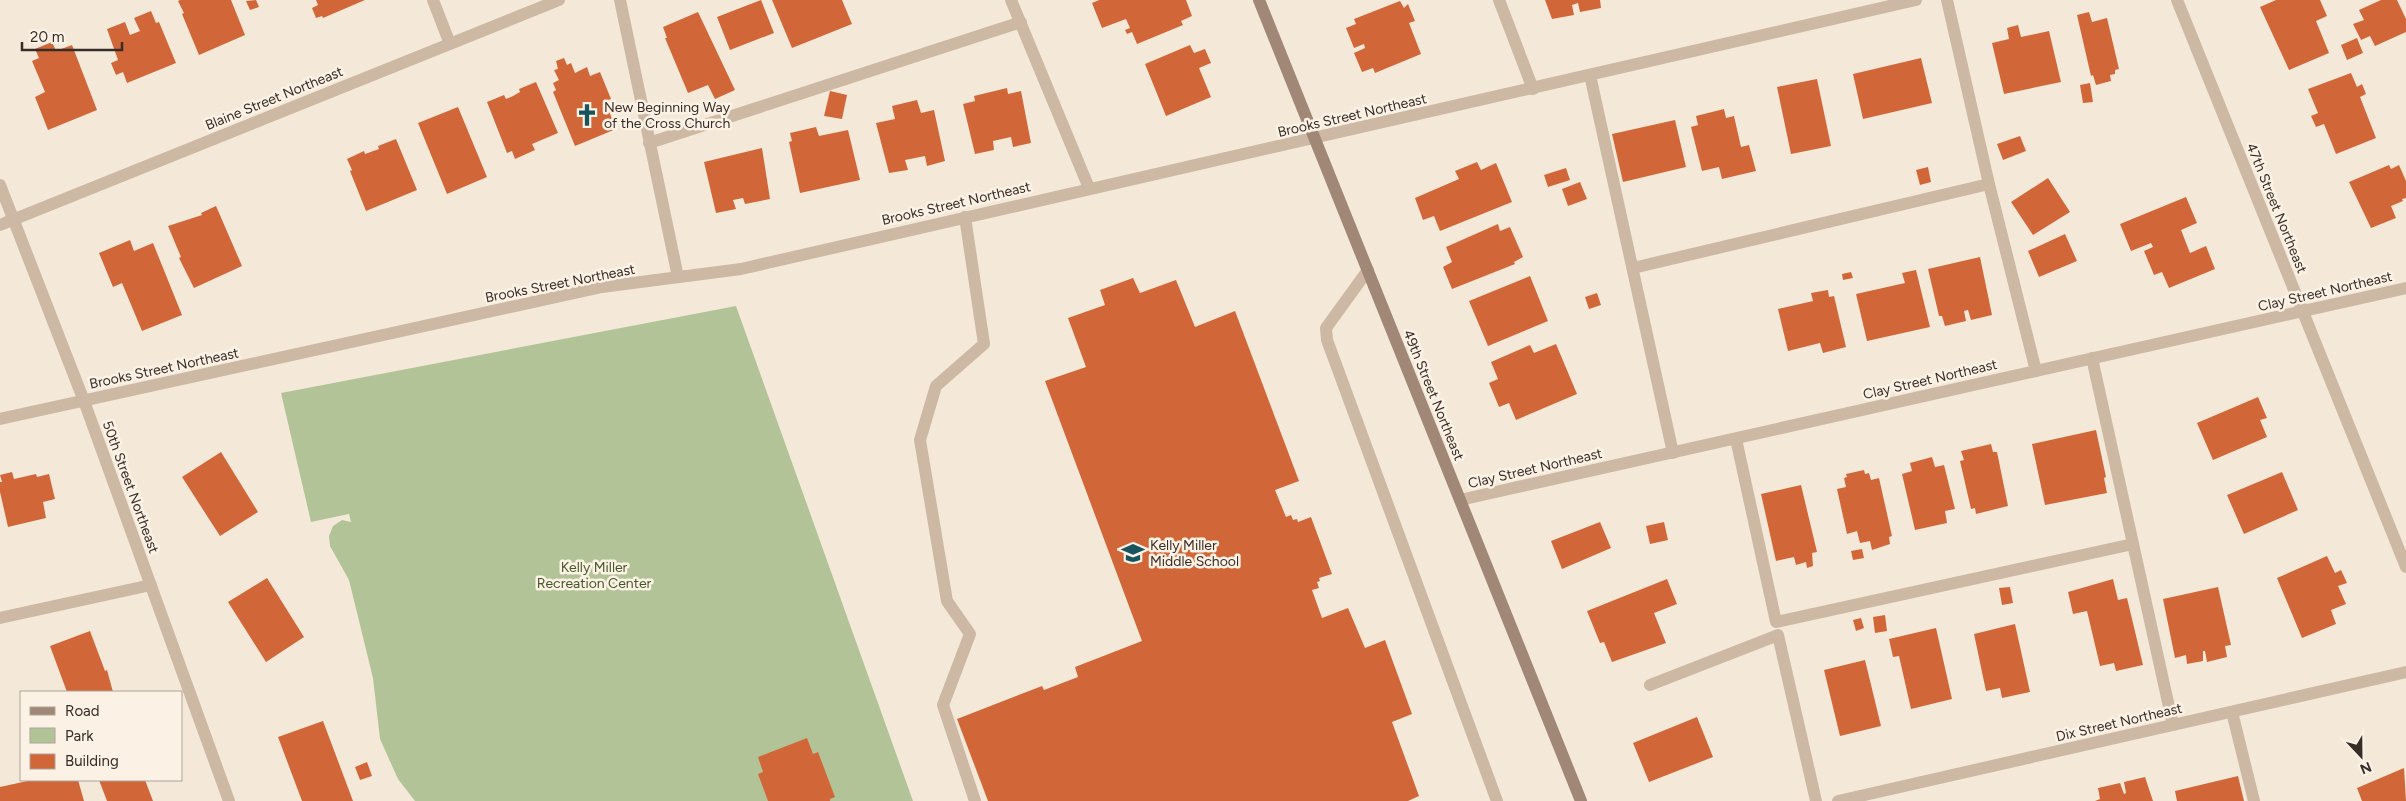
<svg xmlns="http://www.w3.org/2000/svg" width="2406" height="801" font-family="Figtree,sans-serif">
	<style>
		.green { fill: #b2c497 }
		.building { fill: #d16739 }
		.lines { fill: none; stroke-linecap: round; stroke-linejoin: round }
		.lane { stroke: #cdb9a3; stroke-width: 12 }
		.street { stroke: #cdb9a3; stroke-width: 12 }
		.secondary { stroke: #a18775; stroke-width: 12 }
		.labels { text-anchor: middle; stroke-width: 5; stroke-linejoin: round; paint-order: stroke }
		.street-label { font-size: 14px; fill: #372c26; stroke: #fbf2e5 }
		.poi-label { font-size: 14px; fill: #372c26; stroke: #fbf2e5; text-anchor: start }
		.park-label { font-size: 14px; fill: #435827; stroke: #fbf2e5 }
	</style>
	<rect width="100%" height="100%" fill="#f4e9d9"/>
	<path class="green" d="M 736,306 L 913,801 L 415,801 L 398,779 L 380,739 L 373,678 L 349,580 L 330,546 L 329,536 L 333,526 L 342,520 L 351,522 L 349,514 L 311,522 L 281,393 Z"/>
	<path class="building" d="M 180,0 L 231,0 L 245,35 L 199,55 L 182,14 L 184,13 L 178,1 Z
		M 256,0 L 259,7 L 250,10 L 246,1 Z
		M 316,0 L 365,0 L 323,18 L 322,16 L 316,18 L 312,8 L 318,5 Z
		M 761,0 L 774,33 L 730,50 L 717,17 Z
		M 772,0 L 842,0 L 852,24 L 792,48 Z
		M 1099,0 L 1186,0 L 1192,16 L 1181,21 L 1183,25 L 1137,44 L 1132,32 L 1127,34 L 1125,30 L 1130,28 L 1126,19 L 1102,28 L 1092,3 Z
		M 1545,0 L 1600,0 L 1601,8 L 1580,12 L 1578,3 L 1572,5 L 1574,15 L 1552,19 Z
		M 2276,0 L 2320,0 L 2327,16 L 2316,21 L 2329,53 L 2289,70 L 2260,7 Z
		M 2381,0 L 2397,0 L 2406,19 L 2406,32 L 2375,46 L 2370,36 L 2361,40 L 2353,24 L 2364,20 L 2359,10 Z
		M 1400,1 L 1404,8 L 1408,4 L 1415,21 L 1409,23 L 1421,54 L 1375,73 L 1373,68 L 1362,72 L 1354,53 L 1365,48 L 1364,44 L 1354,48 L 1346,28 L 1356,24 L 1354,19 Z
		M 151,11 L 156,23 L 159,22 L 176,63 L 127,83 L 123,72 L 116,75 L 111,63 L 118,60 L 107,29 L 125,22 L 130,35 L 140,31 L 134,18 Z
		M 698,12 L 735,90 L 715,99 L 708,85 L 688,93 L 665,38 L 667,38 L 663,27 Z
		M 2089,12 L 2092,22 L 2107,18 L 2119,69 L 2115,70 L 2115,74 L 2110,75 L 2111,81 L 2096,85 L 2093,75 L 2091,76 L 2077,15 Z
		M 2018,25 L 2021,37 L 2049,31 L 2061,82 L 2004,94 L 1992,43 L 2009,39 L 2007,28 Z
		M 2357,38 L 2363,53 L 2347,60 L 2341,45 Z
		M 52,42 L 56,51 L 72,45 L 97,110 L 48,130 L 35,97 L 45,92 L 32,61 L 39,58 L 35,49 Z
		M 1190,45 L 1194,53 L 1205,49 L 1211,63 L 1199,68 L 1211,97 L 1166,116 L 1145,64 Z
		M 564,58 L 567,65 L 571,63 L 575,73 L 587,67 L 590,76 L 600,72 L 611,99 L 605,101 L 616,129 L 575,146 L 553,92 L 556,90 L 553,83 L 559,80 L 554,70 L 558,69 L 556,61 Z
		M 1921,58 L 1932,103 L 1863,119 L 1853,74 Z
		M 2351,73 L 2357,87 L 2362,84 L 2366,94 L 2360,97 L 2376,138 L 2336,154 L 2324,124 L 2316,127 L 2311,116 L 2318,113 L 2308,89 Z
		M 1817,79 L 1831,146 L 1791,154 L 1777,87 Z
		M 536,82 L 558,133 L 532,144 L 535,150 L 515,159 L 512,151 L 507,153 L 487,102 L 504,95 L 506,99 L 513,96 L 520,92 L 519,89 Z
		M 2090,83 L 2093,102 L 2083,103 L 2080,85 Z
		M 1007,88 L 1008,94 L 1021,91 L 1031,143 L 1013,147 L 1011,137 L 993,141 L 994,150 L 975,154 L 963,104 L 975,101 L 974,96 Z
		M 830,91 L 847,95 L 842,119 L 824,116 Z
		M 917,100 L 921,113 L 934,110 L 945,161 L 927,166 L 925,156 L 905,160 L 908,170 L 889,173 L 876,123 L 895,119 L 892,106 Z
		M 458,107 L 487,177 L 447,194 L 418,123 Z
		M 1724,109 L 1726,118 L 1734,116 L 1741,147 L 1749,145 L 1756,171 L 1722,179 L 1719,167 L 1702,171 L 1691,127 L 1698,125 L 1696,116 Z
		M 1675,120 L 1686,167 L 1623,182 L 1612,134 Z
		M 816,127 L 819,136 L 848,130 L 860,180 L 800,193 L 789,142 L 792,141 L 790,133 Z
		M 2020,136 L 2026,151 L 2003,160 L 1997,144 Z
		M 396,139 L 417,190 L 366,211 L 350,171 L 352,170 L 347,159 L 364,151 L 365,154 L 379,149 L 378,146 Z
		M 762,148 L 770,199 L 745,204 L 743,198 L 733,200 L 736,209 L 716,213 L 704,162 Z
		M 1477,162 L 1481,170 L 1496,163 L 1512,202 L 1440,231 L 1434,216 L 1423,220 L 1415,198 L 1459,179 L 1455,171 Z
		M 2389,165 L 2391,169 L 2399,165 L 2406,181 L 2406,198 L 2402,199 L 2403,201 L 2391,206 L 2396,218 L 2371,228 L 2349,182 Z
		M 1928,167 L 1931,182 L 1920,185 L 1916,170 Z
		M 1566,168 L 1570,180 L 1548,187 L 1544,175 Z
		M 2048,178 L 2070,212 L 2033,235 L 2011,202 Z
		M 1580,182 L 1587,199 L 1568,206 L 1562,189 Z
		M 2186,197 L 2197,223 L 2181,230 L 2190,253 L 2206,246 L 2215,269 L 2169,288 L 2162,272 L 2154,275 L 2144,251 L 2153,247 L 2151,243 L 2131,251 L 2120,224 Z
		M 216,206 L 242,266 L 194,288 L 179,258 L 181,257 L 168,226 L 202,215 L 201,213 Z
		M 1498,224 L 1500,231 L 1510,227 L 1523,257 L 1514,262 L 1515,264 L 1452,289 L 1443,267 L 1452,262 L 1446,247 Z
		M 2065,234 L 2077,261 L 2039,277 L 2028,251 Z
		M 130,240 L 134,251 L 153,243 L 182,315 L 142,331 L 122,283 L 113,287 L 99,253 Z
		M 1980,257 L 1992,315 L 1971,320 L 1968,310 L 1964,311 L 1966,321 L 1945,326 L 1942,316 L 1939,316 L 1928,269 Z
		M 1916,270 L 1930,327 L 1867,341 L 1856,294 L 1905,283 L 1902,273 Z
		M 1851,272 L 1853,278 L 1843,280 L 1842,274 Z
		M 1530,276 L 1548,321 L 1488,346 L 1469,301 Z
		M 1133,278 L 1140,293 L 1176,280 L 1195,327 L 1235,311 L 1299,481 L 1275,490 L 1286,517 L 1291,515 L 1293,520 L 1297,519 L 1298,522 L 1311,517 L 1332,574 L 1319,578 L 1320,581 L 1317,582 L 1319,588 L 1312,590 L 1322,618 L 1348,608 L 1365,648 L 1385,640 L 1412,714 L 1392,722 L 1419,796 L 1408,801 L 988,801 L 957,719 L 1042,686 L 1044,690 L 1078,677 L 1075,667 L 1142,641 L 1045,381 L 1086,367 L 1068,318 L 1105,305 L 1100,290 Z
		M 1828,290 L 1829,297 L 1834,296 L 1846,347 L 1823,353 L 1820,343 L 1788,351 L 1778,309 L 1813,301 L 1811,293 Z
		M 1597,293 L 1601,305 L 1589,309 L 1585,297 Z
		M 1556,344 L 1577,394 L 1516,420 L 1509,403 L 1499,407 L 1489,383 L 1498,379 L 1491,362 L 1530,345 L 1534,353 Z
		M 2258,397 L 2267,418 L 2260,420 L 2267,437 L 2213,460 L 2197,423 Z
		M 2096,430 L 2106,477 L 2104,478 L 2107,493 L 2045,505 L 2032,444 Z
		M 1991,444 L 1993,452 L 1997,452 L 2008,506 L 1976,514 L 1975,508 L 1971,509 L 1960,461 L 1964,460 L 1961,451 Z
		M 221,452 L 258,512 L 220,536 L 182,477 Z
		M 1932,457 L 1935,467 L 1944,465 L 1955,509 L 1945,511 L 1947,523 L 1915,530 L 1902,474 L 1912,471 L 1910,463 Z
		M 1864,470 L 1865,474 L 1869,473 L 1871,480 L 1879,478 L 1892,536 L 1889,537 L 1890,544 L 1872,550 L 1870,541 L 1860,543 L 1857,531 L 1847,534 L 1837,489 L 1846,487 L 1844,478 L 1847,477 L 1846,474 Z
		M 12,472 L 14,479 L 36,474 L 37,477 L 49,474 L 55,499 L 43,502 L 46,518 L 8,527 L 0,492 L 0,482 L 2,482 L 0,475 Z
		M 2282,472 L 2298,510 L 2244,534 L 2227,495 Z
		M 1801,485 L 1817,552 L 1812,553 L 1813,566 L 1807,568 L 1806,562 L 1796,565 L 1794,557 L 1776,561 L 1761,494 Z
		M 1600,522 L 1611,548 L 1562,569 L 1551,541 Z
		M 1664,522 L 1668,540 L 1650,544 L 1646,526 Z
		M 1862,549 L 1864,558 L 1853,560 L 1851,551 Z
		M 2327,556 L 2335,573 L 2341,570 L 2347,583 L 2338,586 L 2346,604 L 2331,610 L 2336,624 L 2302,638 L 2277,578 Z
		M 267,578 L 304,637 L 266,662 L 228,602 Z
		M 1667,579 L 1677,604 L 1654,613 L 1666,643 L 1612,662 L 1604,642 L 1600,643 L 1587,611 Z
		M 2113,579 L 2118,600 L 2127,598 L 2143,665 L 2116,671 L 2114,663 L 2100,666 L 2087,611 L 2073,614 L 2068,592 Z
		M 2010,587 L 2013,603 L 2002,605 L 1999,588 Z
		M 2218,587 L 2231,645 L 2225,646 L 2227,657 L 2207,662 L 2205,651 L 2203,651 L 2203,661 L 2187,664 L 2186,655 L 2175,658 L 2163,599 Z
		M 1885,615 L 1887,631 L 1875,633 L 1873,617 Z
		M 1861,618 L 1864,628 L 1856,631 L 1853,620 Z
		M 2015,624 L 2030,692 L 2002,698 L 2000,688 L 1986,691 L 1974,634 Z
		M 1936,628 L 1952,699 L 1911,709 L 1899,656 L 1893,657 L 1889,639 Z
		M 90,631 L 105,671 L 107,670 L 113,692 L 67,692 L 50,646 Z
		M 1865,660 L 1881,726 L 1840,736 L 1824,670 Z
		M 1697,717 L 1713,757 L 1649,782 L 1633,743 Z
		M 323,721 L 353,801 L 302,801 L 278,737 Z
		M 807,738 L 813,754 L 818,752 L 835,797 L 830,799 L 830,801 L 768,801 L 758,774 L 763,772 L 758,757 Z
		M 367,762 L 372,776 L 360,780 L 355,767 Z
		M 2404,768 L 2406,801 L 2362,801 L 2357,788 Z
		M 2238,776 L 2244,801 L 2177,801 L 2175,791 Z
		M 2145,777 L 2153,801 L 2095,801 L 2100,799 L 2098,788 L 2120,783 L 2124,794 L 2126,793 L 2124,782 Z
		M 32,780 L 78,780 L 84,801 L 0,801 L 0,787 Z
		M 99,780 L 145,780 L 153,801 L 107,801 Z"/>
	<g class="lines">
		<path class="lane" d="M 1011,0 L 1089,188
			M 1499,0 L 1533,89
			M 1947,0 L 1989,184 L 2036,371
			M 1590,75 L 1673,453
			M 649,143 L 1021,22
			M 965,217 L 984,344 L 936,386 L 920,440 L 947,601 L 970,634 L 943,705 L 975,801
			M 1633,268 L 1989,184
			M 1368,270 L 1326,328 L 1327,340 L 1497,801
			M 2092,358 L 2173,725
			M 1736,439 L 1776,622 L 2133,544
			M 0,618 L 151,585
			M 1650,685 L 1778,635 L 1816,801
			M 2232,712 L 2254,801"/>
		<path class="street" d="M 433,0 L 450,44
			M 620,0 L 678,277
			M 2177,0 L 2406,567
			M 0,185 L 84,401 L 229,801
			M 0,225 L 559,0
			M 0,419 L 602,287 L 741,269 L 1916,0
			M 1460,500 L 2406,288
			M 1838,801 L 2406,672"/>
		<path class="secondary" d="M 1259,0 L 1581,801"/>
	</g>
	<defs>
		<symbol id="church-bare" viewBox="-9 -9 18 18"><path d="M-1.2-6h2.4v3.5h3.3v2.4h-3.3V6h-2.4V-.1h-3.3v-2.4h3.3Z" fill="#18545d" stroke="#fbf2e5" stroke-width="2.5" paint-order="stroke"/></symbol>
		<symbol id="school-bare" viewBox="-9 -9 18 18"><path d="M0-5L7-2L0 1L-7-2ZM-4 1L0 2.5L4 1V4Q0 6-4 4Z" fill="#18545d" stroke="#fbf2e5" stroke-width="2.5" paint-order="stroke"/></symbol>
	</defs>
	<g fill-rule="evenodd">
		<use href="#church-bare" x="571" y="99" width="32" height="32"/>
		<use href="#school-bare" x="1117" y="537" width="32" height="32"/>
	</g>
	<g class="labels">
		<g class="street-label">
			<text transform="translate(274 98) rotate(-22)" y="5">Blaine Street Northeast</text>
			<text transform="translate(1352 115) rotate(-13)" y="5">Brooks Street Northeast</text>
			<text transform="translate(956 203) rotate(-13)" y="5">Brooks Street Northeast</text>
			<text transform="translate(2277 208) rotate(68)" y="5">47th Street Northeast</text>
			<text transform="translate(560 283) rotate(-11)" y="5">Brooks Street Northeast</text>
			<text transform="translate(2325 291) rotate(-13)" y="5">Clay Street Northeast</text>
			<text transform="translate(164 368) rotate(-12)" y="5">Brooks Street Northeast</text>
			<text transform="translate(1930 379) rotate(-13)" y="5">Clay Street Northeast</text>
			<text transform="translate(1434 395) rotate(68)" y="5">49th Street Northeast</text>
			<text transform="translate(1535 468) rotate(-13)" y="5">Clay Street Northeast</text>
			<text transform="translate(131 487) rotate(70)" y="5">50th Street Northeast</text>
			<text transform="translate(2119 722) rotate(-13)" y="5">Dix Street Northeast</text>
		</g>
		<g class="poi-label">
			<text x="604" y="112">New Beginning Way<tspan x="604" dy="16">of the Cross Church</tspan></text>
			<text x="1150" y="550">Kelly Miller<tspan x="1150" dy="16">Middle School</tspan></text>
		</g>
		<g class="park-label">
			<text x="594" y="572">Kelly Miller<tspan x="594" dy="16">Recreation Center</tspan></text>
		</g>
	</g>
	<rect x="20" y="691" width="162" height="90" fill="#fbf2e5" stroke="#ada399"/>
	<rect x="30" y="707" width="25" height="8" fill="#a18775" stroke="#ada399"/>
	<text x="65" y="716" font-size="15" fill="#372c26">Road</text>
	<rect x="30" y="728" width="25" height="15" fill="#b2c497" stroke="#ada399"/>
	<text x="65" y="741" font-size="15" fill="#372c26">Park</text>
	<rect x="30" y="754" width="25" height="15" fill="#d16739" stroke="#ada399"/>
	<text x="65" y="766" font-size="15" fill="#372c26">Building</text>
	<g transform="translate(2361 756) rotate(158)" stroke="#fbf2e5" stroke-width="4" paint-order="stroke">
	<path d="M0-4L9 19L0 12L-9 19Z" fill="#372c26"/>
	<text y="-8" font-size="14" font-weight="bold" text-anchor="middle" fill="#372c26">N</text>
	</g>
	<path d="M22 42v8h100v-8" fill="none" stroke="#372c26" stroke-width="2.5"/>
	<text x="30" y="42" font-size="15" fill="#372c26" stroke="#fbf2e5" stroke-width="4" paint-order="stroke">20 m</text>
</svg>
